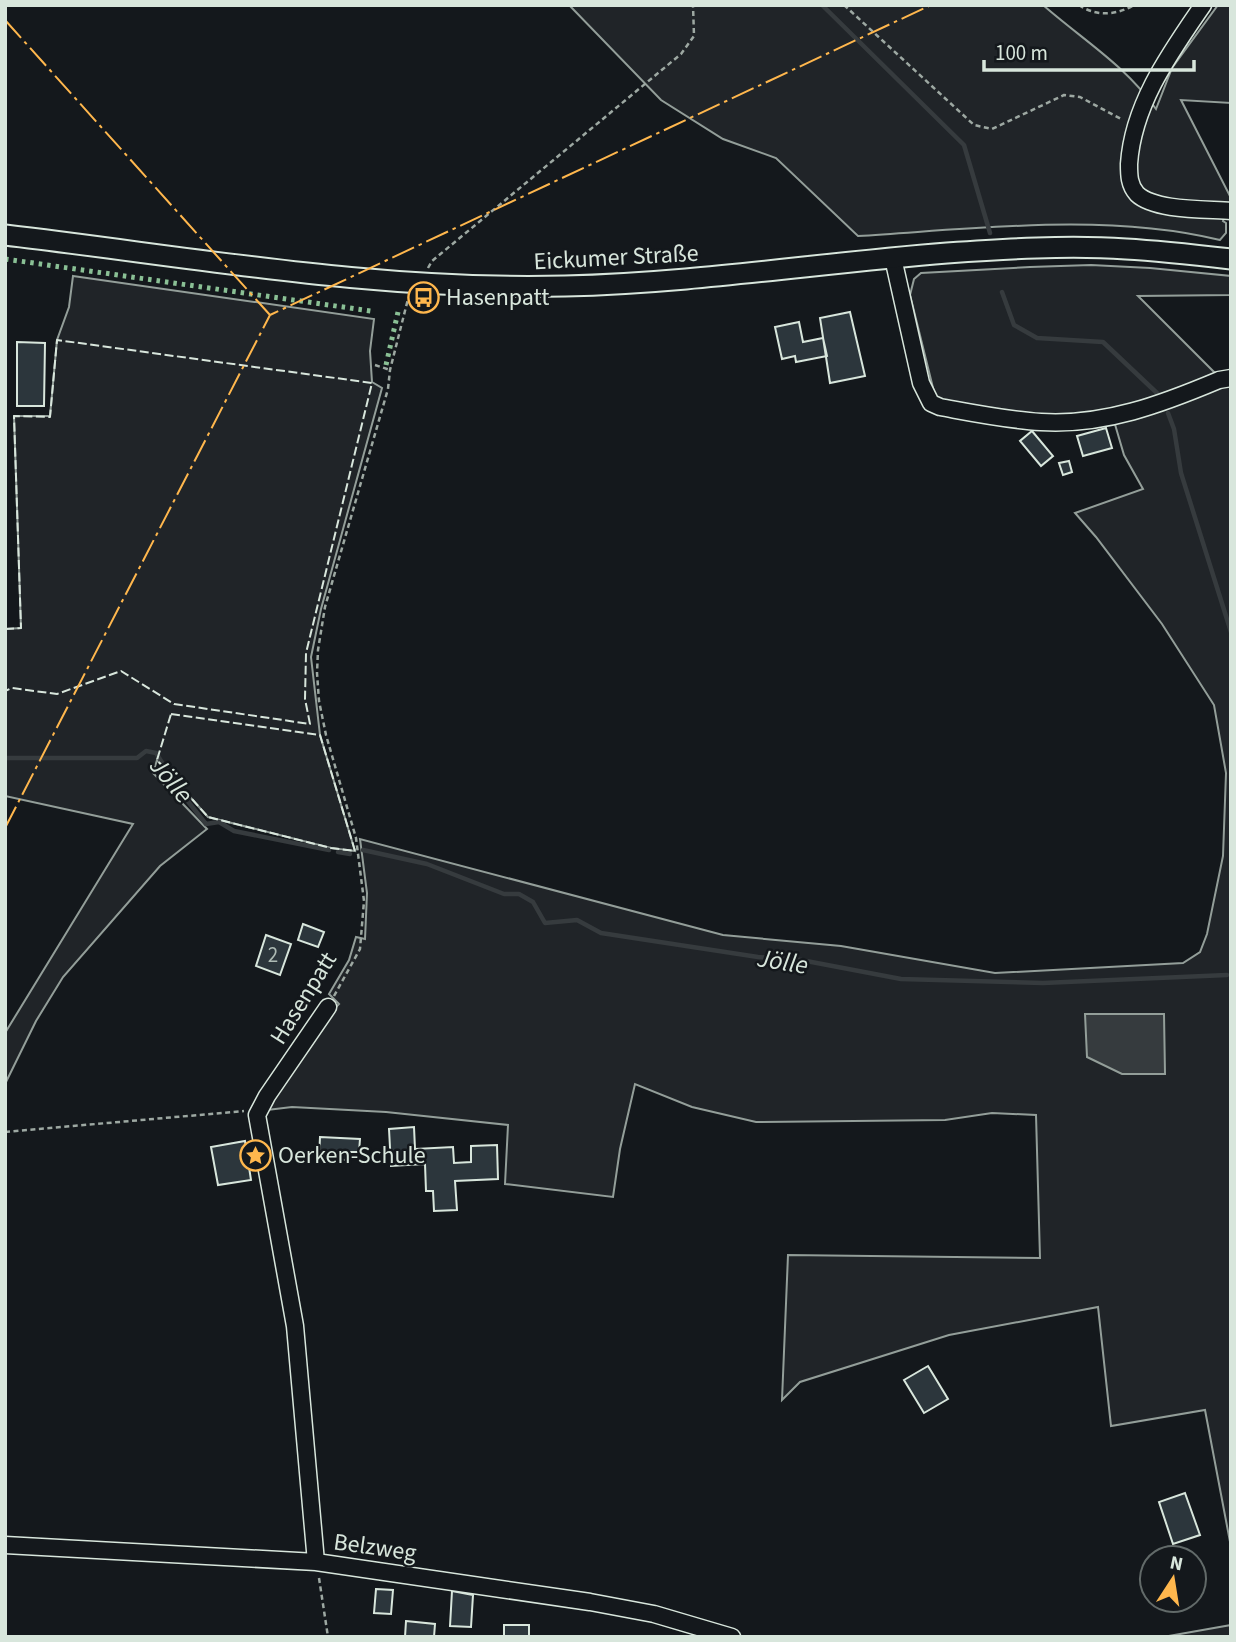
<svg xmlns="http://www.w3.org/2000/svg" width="1236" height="1642" font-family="'Source Sans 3',sans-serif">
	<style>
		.green { fill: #202428; stroke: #939e99; stroke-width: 2 }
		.water { fill: #363b3e; stroke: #939e99; stroke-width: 2 }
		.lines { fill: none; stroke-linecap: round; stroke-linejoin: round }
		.stream { stroke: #363b3e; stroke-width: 4.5 }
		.building { fill: #2c363c; stroke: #d8e6dc; stroke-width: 2 }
		.minor-casing { stroke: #d8e6dc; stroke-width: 19 }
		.major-casing { stroke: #d8e6dc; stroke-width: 23 }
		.path { stroke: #9da8a2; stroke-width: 2.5; stroke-dasharray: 5 3.5; stroke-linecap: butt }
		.minor { stroke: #14181c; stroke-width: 16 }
		.major { stroke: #14181c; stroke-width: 19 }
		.hedge { stroke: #8ac095; stroke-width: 5; stroke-dasharray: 3.5 5; stroke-linecap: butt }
		.fence { stroke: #d8e6dc; stroke-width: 2; stroke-dasharray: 9 3.5; stroke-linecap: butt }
		.power { stroke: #ffb74d; stroke-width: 2; stroke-dasharray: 24 5 3.5 5; stroke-linecap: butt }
		.labels { text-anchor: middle; stroke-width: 5; stroke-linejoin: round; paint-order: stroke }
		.number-label { font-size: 21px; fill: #adbab4 }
		.street-label { font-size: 24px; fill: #d8e6dc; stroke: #14181c }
		.poi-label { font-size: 24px; fill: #d8e6dc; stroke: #14181c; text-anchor: start }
		.water-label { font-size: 26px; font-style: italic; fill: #d8e6dc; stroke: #14181c }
	</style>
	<rect width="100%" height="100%" fill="#14181c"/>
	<path class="green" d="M 569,5 L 1043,5 C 1083,40 1125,65 1156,109 L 1172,68 L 1218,5 L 1231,5 L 1231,103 L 1181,100 L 1231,198 L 1223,221 L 1226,223 L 1226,233 L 1220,240 C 1106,212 974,229 858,236 L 776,158 L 723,139 L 661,100 Z
		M 1091,265 L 1150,268 L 1231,276 L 1231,295 L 1138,296 L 1217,375 C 1173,394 1127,410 1079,416 C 1036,422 989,409 946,403 L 935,396 L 912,303 L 910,295 L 914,279 L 921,273 L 1030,267 Z
		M 73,276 L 374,319 L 370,351 L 372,382 L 382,388 L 321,609 L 311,657 L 320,735 L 355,851 L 331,848 L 208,817 L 157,760 L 153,773 L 207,829 L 160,866 L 63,977 L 36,1021 L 5,1084 L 5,1033 L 133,824 L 5,796 L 5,629 L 21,628 L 14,416 L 50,416 L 57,340 L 69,307 Z
		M 1231,385 L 1231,1547 L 1205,1410 L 1111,1426 L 1098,1307 L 949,1335 L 800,1382 L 782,1400 L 788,1255 L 1040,1258 L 1036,1115 L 992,1113 L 945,1120 L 756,1122 L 692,1107 L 635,1084 L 620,1149 L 613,1197 L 505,1184 L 508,1125 L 386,1112 L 292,1107 L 267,1110 L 329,1014 L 339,1004 L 329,994 L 349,960 L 356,937 L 365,939 L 367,893 L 360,839 L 723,935 L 841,946 L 995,973 L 1183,963 L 1200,952 L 1207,934 L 1223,856 L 1226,773 L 1214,705 L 1162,624 L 1096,537 L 1075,513 L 1143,489 L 1124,455 L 1114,421 L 1200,392 Z
		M 1231,1625 L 1231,1637 L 1163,1637 Z"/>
	<path class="water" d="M 1085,1014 L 1164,1014 L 1165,1074 L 1122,1074 L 1087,1057 Z"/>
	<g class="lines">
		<path class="stream" d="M 822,5 L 964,145 L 990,233
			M 1002,292 L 1014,325 L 1037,338 L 1103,342 L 1158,394
			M 1168,413 L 1174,429 L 1181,473 L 1231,632
			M 5,758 L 137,758 L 146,751 L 156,753 L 182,794 L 206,824 L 219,822 L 234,831 L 329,850
			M 363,850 L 427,864 L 504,894 L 519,894 L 533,902 L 545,923 L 577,920 L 601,933 L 758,957 L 801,960 L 901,979 L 1043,983 L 1227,975
			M 338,852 L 350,854"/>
	</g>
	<path class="building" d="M 850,312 L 865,376 L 830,383 L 820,318 Z
		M 799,322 L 803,342 L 823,338 L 827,356 L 796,362 L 795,356 L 782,359 L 775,327 Z
		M 17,342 L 45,343 L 44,406 L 17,406 Z
		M 1106,428 L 1112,448 L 1083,456 L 1077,436 Z
		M 1032,431 L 1053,456 L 1041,466 L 1020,441 Z
		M 1069,461 L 1072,472 L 1063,475 L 1059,463 Z
		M 303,924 L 324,932 L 318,947 L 298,940 Z
		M 266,935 L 291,944 L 280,975 L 256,966 Z
		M 414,1127 L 415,1149 L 453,1147 L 454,1163 L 471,1162 L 471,1146 L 497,1145 L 498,1179 L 455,1181 L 457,1210 L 434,1211 L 433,1191 L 426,1191 L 425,1164 L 391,1166 L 389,1129 Z
		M 320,1137 L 360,1139 L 359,1152 L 347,1152 L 346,1160 L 319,1159 Z
		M 245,1141 L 251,1180 L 218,1185 L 211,1147 Z
		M 928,1366 L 948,1399 L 924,1413 L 904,1380 Z
		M 1185,1493 L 1200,1535 L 1173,1544 L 1159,1502 Z
		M 376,1589 L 393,1590 L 391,1614 L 374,1613 Z
		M 452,1591 L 473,1595 L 471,1627 L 450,1626 Z
		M 406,1621 L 435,1624 L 434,1637 L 405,1637 Z
		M 504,1625 L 529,1625 L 529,1637 L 504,1637 Z"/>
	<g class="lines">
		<defs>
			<path id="minor" d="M 1203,5 C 1170,53 1133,104 1129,164 C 1129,175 1129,185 1137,194 C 1155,211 1206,209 1231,211
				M 893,258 L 921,383 L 931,403 L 940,407 C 973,413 1007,420 1041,422 C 1104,426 1162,404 1219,380 L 1231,378
				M 5,1545 L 316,1562 L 590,1602 L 654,1614 L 732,1637
				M 316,1562 L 295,1326 L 257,1115 L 267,1096 L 328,1007"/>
			<path id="major" d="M 5,235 C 192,257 376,291 565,286 C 693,283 820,263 947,253 C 1006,249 1067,245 1126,249 C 1161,251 1196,255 1231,259"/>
		</defs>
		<use href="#minor" class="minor-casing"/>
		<use href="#major" class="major-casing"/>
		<path class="path" d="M 844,5 L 974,125 L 992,129 L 1064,95 L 1080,97 L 1123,120
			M 1079,5 C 1096,17 1117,15 1134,5
			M 428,268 L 432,261 L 681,54 L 694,36 L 693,5
			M 375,365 L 390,370
			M 334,996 L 360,949 L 364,901 L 356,838 L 326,735 L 319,701 L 317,673 L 318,650 L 325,607 L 388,389 L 390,370 L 408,299
			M 5,1132 L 244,1111
			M 319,1578 L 328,1637"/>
		<use href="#minor" class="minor"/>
		<use href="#major" class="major"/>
		<path class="hedge" d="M 5,259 L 371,311
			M 386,365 L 398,312"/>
		<path class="fence" d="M 5,629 L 21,628 L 14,416 L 50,417 L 57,340 L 372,383 L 306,653 L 305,699 L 310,724 L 174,704 L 121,671 L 57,694 L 12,688 L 5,691
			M 171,714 L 320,735 L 355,851 L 331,848 L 208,817 L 157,760 Z"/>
		<path class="power" d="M 5,20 L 270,315
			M 5,828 L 270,315 L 931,5"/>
	</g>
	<defs>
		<symbol id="bus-ring" viewBox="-11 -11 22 22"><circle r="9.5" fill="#14181c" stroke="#ffb74d" stroke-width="1.5"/><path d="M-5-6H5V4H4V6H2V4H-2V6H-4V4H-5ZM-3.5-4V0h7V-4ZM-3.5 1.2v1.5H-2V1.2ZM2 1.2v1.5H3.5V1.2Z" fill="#ffb74d"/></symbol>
		<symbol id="sight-ring" viewBox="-11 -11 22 22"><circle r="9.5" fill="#14181c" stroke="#ffb74d" stroke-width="1.5"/><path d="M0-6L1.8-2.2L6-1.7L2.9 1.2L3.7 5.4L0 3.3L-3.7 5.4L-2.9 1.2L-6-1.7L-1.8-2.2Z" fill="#ffb74d"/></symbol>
	</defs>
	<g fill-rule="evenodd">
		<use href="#bus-ring" x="406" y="280" width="35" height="35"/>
		<use href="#sight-ring" x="238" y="1138" width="35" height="35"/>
	</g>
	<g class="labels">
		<g class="number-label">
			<text x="273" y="962">2</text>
		</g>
		<g class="street-label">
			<text transform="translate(616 257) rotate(-3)" y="8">Eickumer Straße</text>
			<text transform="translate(303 998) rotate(-58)" y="8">Hasenpatt</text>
			<text transform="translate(375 1547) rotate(8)" y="8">Belzweg</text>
		</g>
		<g class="poi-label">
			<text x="446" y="305">Hasenpatt</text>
			<text x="278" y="1163">Oerken-Schule</text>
		</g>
		<g class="water-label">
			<text transform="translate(172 780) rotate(50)" y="9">Jölle</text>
			<text transform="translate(783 961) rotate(9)" y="9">Jölle</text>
		</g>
	</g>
	<rect width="1236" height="1642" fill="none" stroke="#d8e6dc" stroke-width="14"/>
	<g transform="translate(1173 1579) rotate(12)"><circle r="33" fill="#14181c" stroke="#626a69" stroke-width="2"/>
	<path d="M0-5L12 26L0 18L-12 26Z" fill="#ffb74d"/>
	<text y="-10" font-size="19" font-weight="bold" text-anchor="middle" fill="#d8e6dc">N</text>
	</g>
	<path d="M984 60v10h210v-10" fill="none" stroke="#d8e6dc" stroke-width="3.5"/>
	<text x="995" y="60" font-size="21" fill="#d8e6dc" stroke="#14181c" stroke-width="5" paint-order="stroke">100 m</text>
</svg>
